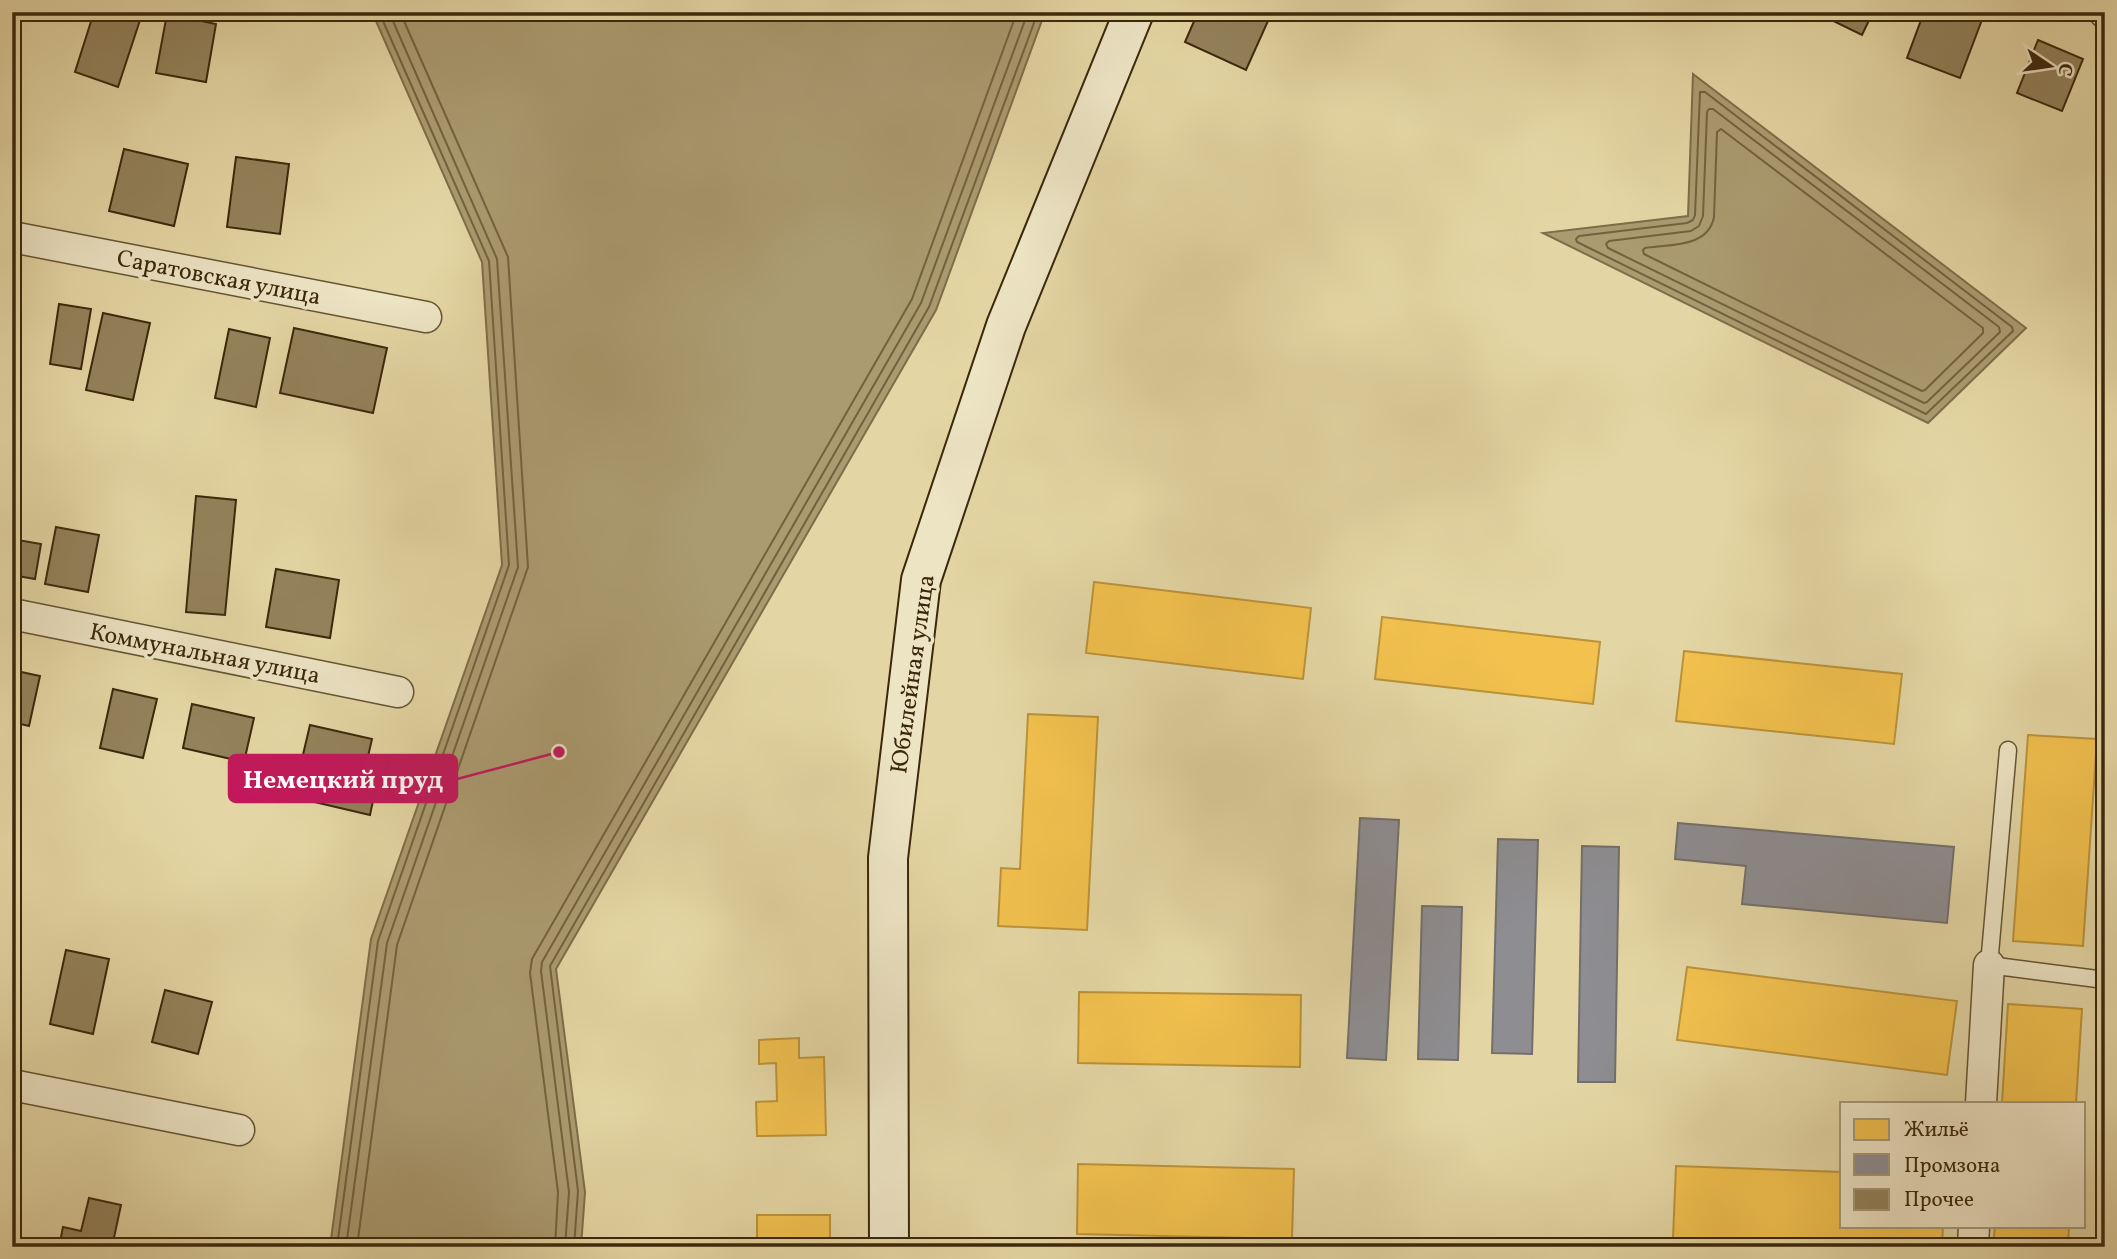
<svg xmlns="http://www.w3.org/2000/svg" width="2117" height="1259" font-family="Vollkorn,serif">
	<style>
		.water { fill: #ab9b70; stroke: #7e6d48; stroke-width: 2 }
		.homes { fill: #f2c14e; stroke: #bb933a; stroke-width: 2 }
		.industry { fill: #8d8d92; stroke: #746f6a; stroke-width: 2 }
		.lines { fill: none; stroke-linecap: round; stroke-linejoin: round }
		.shore { stroke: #73623e; stroke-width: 2 }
		.building { fill: #93825b; stroke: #3b280b; stroke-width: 2 }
		.lane-casing { stroke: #655431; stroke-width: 19 }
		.street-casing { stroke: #655431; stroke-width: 33 }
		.secondary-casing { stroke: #3b280b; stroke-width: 42 }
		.lane { stroke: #ede4c4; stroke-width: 16 }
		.street { stroke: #ede4c4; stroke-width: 30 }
		.secondary { stroke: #ede4c4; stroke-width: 38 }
		.labels { text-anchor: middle; stroke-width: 7; stroke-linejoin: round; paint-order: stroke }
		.street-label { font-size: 24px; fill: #3b280b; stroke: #ede4c4 }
		.leader { fill: none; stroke: #c2185b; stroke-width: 2.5 }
		.callout-dot { fill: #c2185b; stroke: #ede4c4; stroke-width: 2.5 }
		.callout { fill: #c2185b; stroke: #c2185b; stroke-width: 2.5 }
		.callout-label { font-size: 26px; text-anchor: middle; font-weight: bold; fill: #fff }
	</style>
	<rect width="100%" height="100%" fill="#e4d6a4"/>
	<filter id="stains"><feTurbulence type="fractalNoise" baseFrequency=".00286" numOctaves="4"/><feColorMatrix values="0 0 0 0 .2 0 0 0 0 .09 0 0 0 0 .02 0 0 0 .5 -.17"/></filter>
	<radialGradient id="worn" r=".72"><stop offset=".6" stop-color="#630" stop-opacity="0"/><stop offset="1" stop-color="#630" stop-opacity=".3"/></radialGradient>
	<path class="water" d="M 372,12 L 1045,12 L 936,310 L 556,969 L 585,1192 L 581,1247 L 330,1247 L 371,939 L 502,565 L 482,262 Z
		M 1693,74 L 2026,328 L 1928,423 L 1543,233 L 1688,216 Z"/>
	<path class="homes" d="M 1094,582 L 1311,608 L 1303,679 L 1086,653 Z
		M 1382,617 L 1600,642 L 1593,704 L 1375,679 Z
		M 1684,651 L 1902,674 L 1894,744 L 1676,721 Z
		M 1028,714 L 1098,717 L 1087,930 L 998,926 L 1001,868 L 1020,869 Z
		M 2028,735 L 2097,739 L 2083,946 L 2013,941 Z
		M 1687,967 L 1957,1001 L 1947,1075 L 1677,1040 Z
		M 1079,992 L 1301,995 L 1300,1067 L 1078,1063 Z
		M 2008,1004 L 2082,1009 L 2076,1103 L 2002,1103 Z
		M 799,1038 L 799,1058 L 824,1057 L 826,1135 L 757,1136 L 756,1102 L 777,1101 L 776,1063 L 759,1064 L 759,1040 Z
		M 1078,1164 L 1294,1169 L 1292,1239 L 1077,1234 Z
		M 1676,1166 L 1842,1172 L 1842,1226 L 1943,1226 L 1942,1247 L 1673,1238 Z
		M 757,1215 L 830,1215 L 830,1247 L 757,1247 Z
		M 1995,1226 L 2069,1226 L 2068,1247 L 1993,1247 Z"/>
	<path class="industry" d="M 1360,818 L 1399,820 L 1386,1060 L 1347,1058 Z
		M 1678,823 L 1954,847 L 1947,923 L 1742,904 L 1746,866 L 1675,859 Z
		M 1498,839 L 1538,840 L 1532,1054 L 1492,1053 Z
		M 1582,846 L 1619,847 L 1615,1082 L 1578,1082 Z
		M 1422,906 L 1462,907 L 1458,1060 L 1418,1059 Z"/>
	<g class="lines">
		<path class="shore" d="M 1700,92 L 1705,92 L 2012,327 L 2013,331 L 1926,414 L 1577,242 L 1576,239 L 1579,236 L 1687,223 L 1693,220 L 1695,215 Z
			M 1709,109 L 1713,109 L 1999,327 L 2000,332 L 1927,402 L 1924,403 L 1608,248 L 1606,244 L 1609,241 L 1691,231 L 1699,226 L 1703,216 L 1707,112 Z
			M 1721,129 L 1983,328 L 1983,333 L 1925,390 L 1922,391 L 1644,254 L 1643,250 L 1645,248 C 1670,244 1708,248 1714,217 L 1717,132 Z
			M 337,1247 L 378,941 L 509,565 L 489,261 L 379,12
			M 346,1247 L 387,943 L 518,567 L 497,259 L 389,12
			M 357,1247 L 397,945 L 528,567 L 508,257 L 400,12
			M 555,1247 L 558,1192 L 530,973 L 532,959 L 912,299 L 1017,12
			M 565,1247 L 569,1192 L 541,971 L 542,962 L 921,303 L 1028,12
			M 574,1247 L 578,1191 L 550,966 L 929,307 L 1038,12"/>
	</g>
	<path class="building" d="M 94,12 L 128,12 L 141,17 L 118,87 L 75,72 Z
		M 1198,12 L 1272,12 L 1246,70 L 1185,42 Z
		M 1815,12 L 1873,12 L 1862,35 Z
		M 1924,12 L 1969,12 L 1983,17 L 1960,78 L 1907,58 Z
		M 167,14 L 216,24 L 206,82 L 156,73 Z
		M 2038,40 L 2083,59 L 2062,111 L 2017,93 Z
		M 124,149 L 188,164 L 174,226 L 109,211 Z
		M 236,157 L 289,164 L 280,234 L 227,227 Z
		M 59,304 L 91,309 L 81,369 L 50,364 Z
		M 103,313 L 150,323 L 133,400 L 86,390 Z
		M 294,328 L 387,348 L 373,413 L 280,393 Z
		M 229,329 L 270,338 L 256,407 L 215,398 Z
		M 196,496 L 236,500 L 225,615 L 186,612 Z
		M 56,527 L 99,535 L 88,592 L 45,584 Z
		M 12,539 L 41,544 L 35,579 L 12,575 Z
		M 276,569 L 339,580 L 330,638 L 266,627 Z
		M 12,670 L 40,676 L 29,726 L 12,722 Z
		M 113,689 L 157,699 L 143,758 L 100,748 Z
		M 192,704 L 254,718 L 244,762 L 183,748 Z
		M 310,725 L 372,739 L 364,774 L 378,777 L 370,815 L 293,797 Z
		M 66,950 L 109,959 L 93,1034 L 50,1024 Z
		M 165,990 L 212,1002 L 198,1054 L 152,1042 Z
		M 89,1198 L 121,1205 L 112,1247 L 59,1247 L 63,1227 L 81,1231 Z
		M 1398,1241 L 1467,1241 L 1467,1247 L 1398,1247 Z"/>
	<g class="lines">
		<defs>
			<path id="lane" d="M 2008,750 L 1989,965 L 2105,980"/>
			<path id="street" d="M 2104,12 L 2105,13
				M 12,237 L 426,317
				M 12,614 L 398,692
				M 12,1085 L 239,1130
				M 1981,1103 L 1989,965
				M 1973,1247 L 1974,1226"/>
			<path id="secondary" d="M 889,1247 L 888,858 L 921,580 L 1006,326 L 1134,12"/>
		</defs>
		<use href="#lane" class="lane-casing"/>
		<use href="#street" class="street-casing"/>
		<use href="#secondary" class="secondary-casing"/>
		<use href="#lane" class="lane"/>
		<use href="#street" class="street"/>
		<use href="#secondary" class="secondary"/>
	</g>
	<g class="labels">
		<g class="street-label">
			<text transform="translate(219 277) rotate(11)" y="8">Саратовская улица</text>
			<text transform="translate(205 653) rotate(11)" y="8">Коммунальная улица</text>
			<text transform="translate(912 674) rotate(-82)" y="8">Юбилейная улица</text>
		</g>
	</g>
	<path class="leader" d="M559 752L457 779"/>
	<circle class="callout-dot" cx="559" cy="752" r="7"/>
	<rect class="callout" x="229" y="755" width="228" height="47" rx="7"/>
	<g class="callout-label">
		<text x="343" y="788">Немецкий пруд</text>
	</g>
	<rect width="2117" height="1259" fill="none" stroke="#e4d6a4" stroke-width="42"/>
	<rect x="14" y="14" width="2089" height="1231" fill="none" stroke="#3b280b" stroke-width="3.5"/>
	<rect x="21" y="21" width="2075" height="1217" fill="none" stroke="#3b280b" stroke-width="2"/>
	<rect x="1840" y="1102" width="245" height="126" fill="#ede4c4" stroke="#a6997a" stroke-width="2"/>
	<rect x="1854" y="1119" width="35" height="21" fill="#f2c14e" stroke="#a6997a" stroke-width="2"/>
	<text x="1904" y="1136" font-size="21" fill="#3b280b">Жильё</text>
	<rect x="1854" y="1154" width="35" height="21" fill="#8d8d92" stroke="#a6997a" stroke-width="2"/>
	<text x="1904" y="1172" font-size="21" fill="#3b280b">Промзона</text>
	<rect x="1854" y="1189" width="35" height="21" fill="#93825b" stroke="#a6997a" stroke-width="2"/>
	<text x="1904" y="1206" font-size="21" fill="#3b280b">Прочее</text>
	<g transform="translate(2050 66) rotate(103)" stroke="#ede4c4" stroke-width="5" paint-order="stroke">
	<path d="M0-5L12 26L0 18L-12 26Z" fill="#3b280b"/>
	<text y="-10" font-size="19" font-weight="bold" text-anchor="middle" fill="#3b280b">С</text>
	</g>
	<rect width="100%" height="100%" filter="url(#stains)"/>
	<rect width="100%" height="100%" fill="url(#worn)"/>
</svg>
